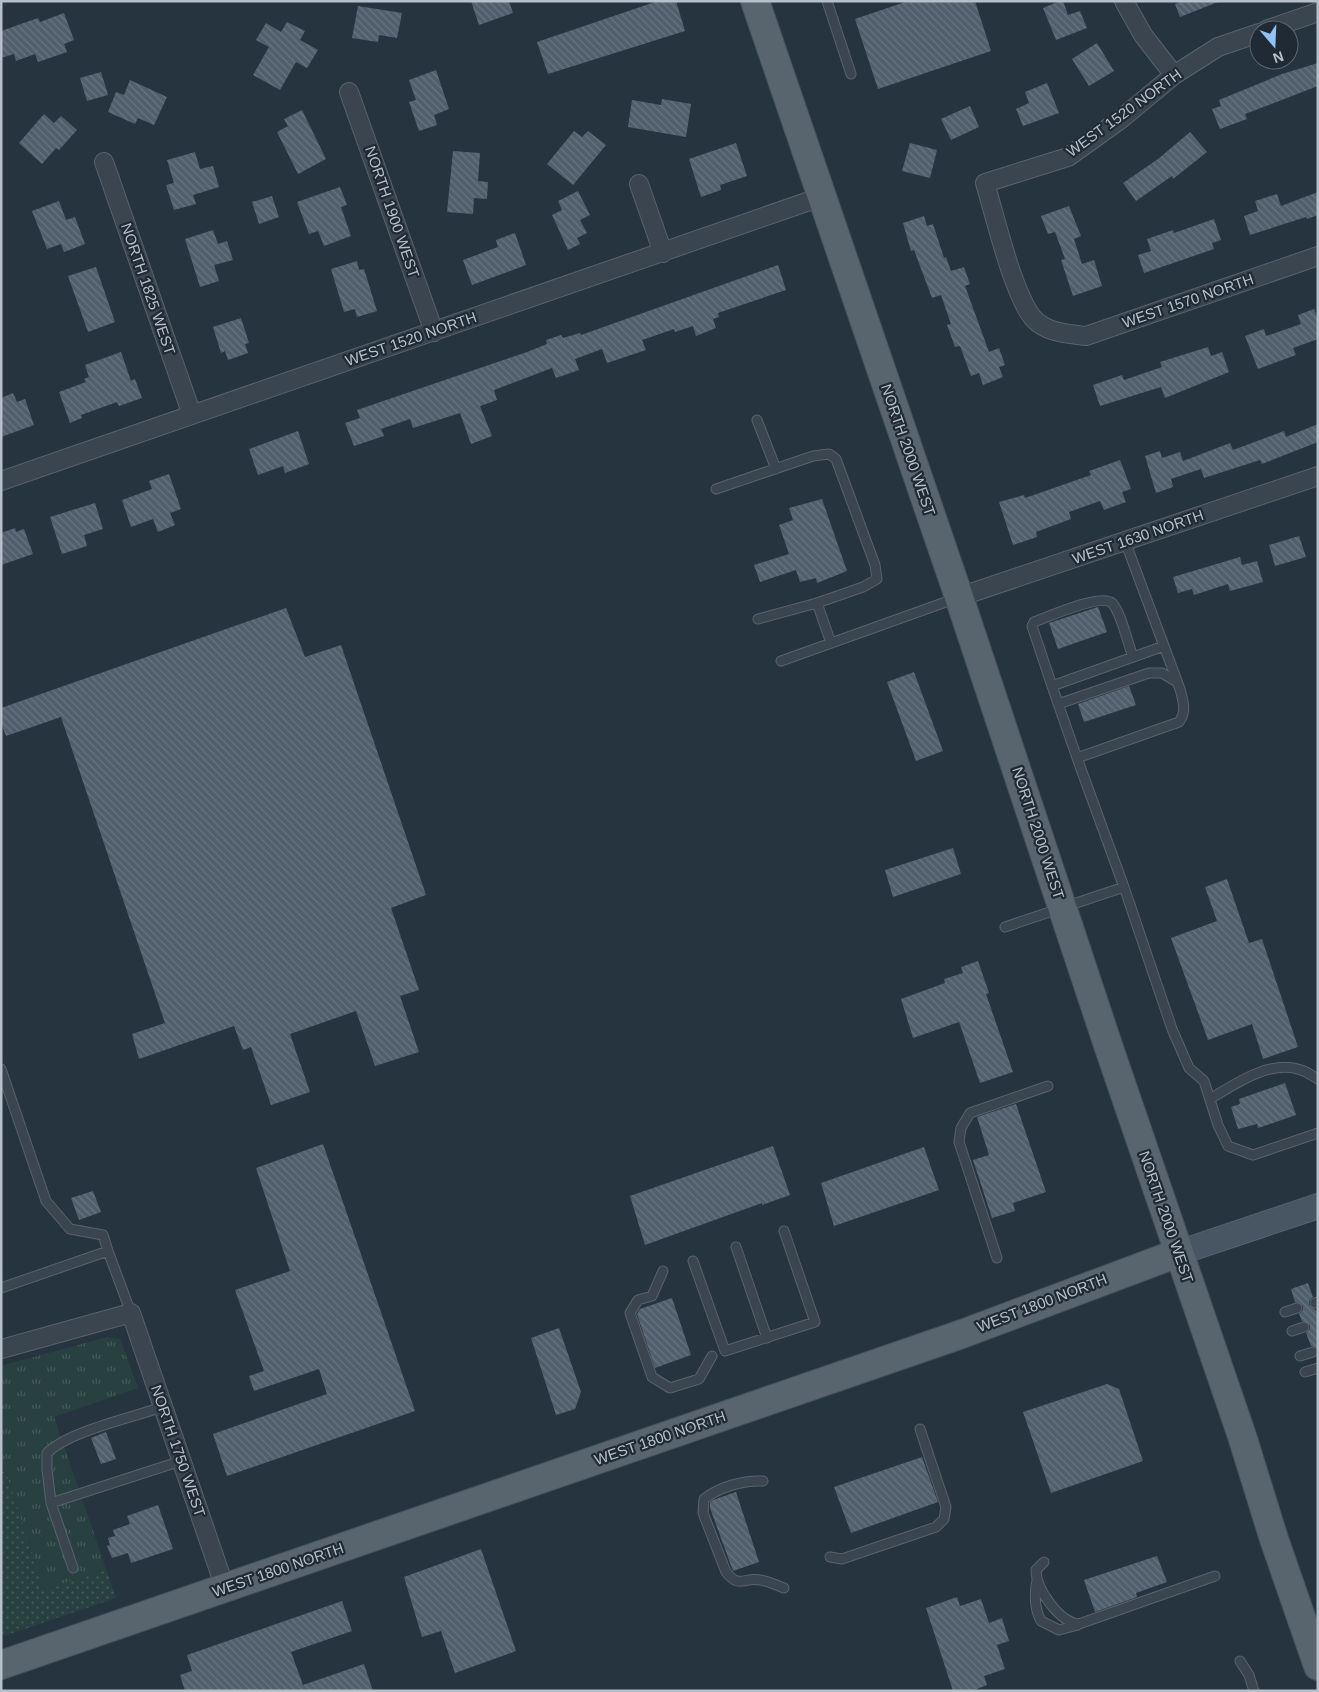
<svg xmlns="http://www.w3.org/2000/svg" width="1319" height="1692" font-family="Helvetica,sans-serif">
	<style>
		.grass { fill: url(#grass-tufts) }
		.park { fill: url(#park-dots) }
		.building { fill: url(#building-back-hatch) }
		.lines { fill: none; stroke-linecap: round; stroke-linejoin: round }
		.lane-casing { stroke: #58636d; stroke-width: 11 }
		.street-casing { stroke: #58636d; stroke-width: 20 }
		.secondary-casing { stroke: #58636d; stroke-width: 26 }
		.primary-casing { stroke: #46515c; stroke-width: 30 }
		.lane { stroke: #3a454f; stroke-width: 9 }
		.street { stroke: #3a454f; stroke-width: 18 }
		.secondary { stroke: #485562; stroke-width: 24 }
		.primary { stroke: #58656f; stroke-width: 28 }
		.labels { text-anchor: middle; stroke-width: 4.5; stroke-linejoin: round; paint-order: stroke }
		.street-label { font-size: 15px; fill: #b6c0ca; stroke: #1f2a35 }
	</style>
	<defs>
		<pattern id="grass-tufts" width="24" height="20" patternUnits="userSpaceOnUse" patternTransform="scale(1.25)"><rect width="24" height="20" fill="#284140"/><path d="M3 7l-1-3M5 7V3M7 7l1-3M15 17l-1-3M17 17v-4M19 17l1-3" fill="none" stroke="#455b5a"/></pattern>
		<pattern id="park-dots" width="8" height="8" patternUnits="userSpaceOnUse" patternTransform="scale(1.25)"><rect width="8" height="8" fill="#284140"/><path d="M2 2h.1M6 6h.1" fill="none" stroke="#455b5a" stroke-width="1.8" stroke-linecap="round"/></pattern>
		<pattern id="building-back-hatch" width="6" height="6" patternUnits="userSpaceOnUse" patternTransform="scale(1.25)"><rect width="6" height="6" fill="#515f6d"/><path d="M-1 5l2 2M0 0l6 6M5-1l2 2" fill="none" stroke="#687480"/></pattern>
	</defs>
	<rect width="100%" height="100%" fill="#263440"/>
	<path class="grass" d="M 107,1337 L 120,1339 L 138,1388 L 54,1417 L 106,1569 L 44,1590 L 1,1457 L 1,1366 Z"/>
	<path class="park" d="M 1,1457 L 44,1590 L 106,1569 L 116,1598 L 1,1637 Z"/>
	<path class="building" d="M 471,1 L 509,1 L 513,13 L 479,25 Z
		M 658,1 L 676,1 L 685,31 L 548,74 L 537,42 Z
		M 908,1 L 975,1 L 991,51 L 878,89 L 855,19 Z
		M 1060,1 L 1063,1 L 1068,15 L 1080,11 L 1087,28 L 1056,40 L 1043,8 Z
		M 1183,1 L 1218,1 L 1218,2 L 1180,17 L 1175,4 Z
		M 358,6 L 402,13 L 397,38 L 379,35 L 378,42 L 352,38 Z
		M 64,13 L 74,40 L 64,44 L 67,52 L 38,62 L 35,54 L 16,61 L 14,54 L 1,58 L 1,31 L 38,18 L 40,22 Z
		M 287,22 L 305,31 L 300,40 L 318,50 L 307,68 L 296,62 L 280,90 L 253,75 L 269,47 L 256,40 L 266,23 L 281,32 Z
		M 1097,43 L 1114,71 L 1089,86 L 1072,59 Z
		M 1318,63 L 1318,86 L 1245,114 L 1247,119 L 1220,129 L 1212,109 L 1221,106 L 1219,100 L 1282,74 Z
		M 436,70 L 449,109 L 434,115 L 437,125 L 419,131 L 409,102 L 416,100 L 409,80 Z
		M 101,72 L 108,95 L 87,101 L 80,78 Z
		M 130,80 L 167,97 L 154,125 L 138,118 L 135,124 L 108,112 L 116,92 L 124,95 Z
		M 1047,83 L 1059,113 L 1023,126 L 1016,109 L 1029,103 L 1025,92 Z
		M 662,99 L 691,104 L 686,137 L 628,127 L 632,100 L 661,105 Z
		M 970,106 L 979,127 L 951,140 L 941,119 Z
		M 302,110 L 326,159 L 298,174 L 277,132 L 288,126 L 284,119 Z
		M 44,114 L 54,123 L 61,116 L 77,130 L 59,150 L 56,148 L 42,164 L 19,143 Z
		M 574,131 L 582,137 L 588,131 L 606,145 L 573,185 L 547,164 Z
		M 1190,132 L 1207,152 L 1173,179 L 1172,176 L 1136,201 L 1123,183 L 1158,159 Z
		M 736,143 L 747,176 L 720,185 L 721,190 L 701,197 L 689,159 Z
		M 910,143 L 937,150 L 930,178 L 902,171 Z
		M 453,151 L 480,153 L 478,181 L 488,182 L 487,199 L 474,198 L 473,214 L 447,212 Z
		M 195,152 L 200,169 L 213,166 L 219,187 L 193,195 L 196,204 L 174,210 L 166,185 L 174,183 L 167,160 Z
		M 340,187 L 347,205 L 341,207 L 351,236 L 324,246 L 318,231 L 309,234 L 297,202 Z
		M 578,191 L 590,215 L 580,220 L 587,233 L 577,238 L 580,244 L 568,250 L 552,215 L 562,210 L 558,201 Z
		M 1318,192 L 1318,215 L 1307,219 L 1306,217 L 1250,235 L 1244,216 L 1258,211 L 1255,201 L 1277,194 L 1281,206 Z
		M 272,196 L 279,217 L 259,224 L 252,202 Z
		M 59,201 L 66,220 L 75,217 L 85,244 L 64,252 L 61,244 L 47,249 L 32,211 Z
		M 1069,206 L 1081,236 L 1074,239 L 1082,264 L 1094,260 L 1102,286 L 1073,296 L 1061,260 L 1065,259 L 1055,232 L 1048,234 L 1041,216 Z
		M 924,216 L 927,226 L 933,224 L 944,258 L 946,257 L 951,271 L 964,267 L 970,284 L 965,286 L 989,352 L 999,348 L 1005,365 L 999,367 L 1003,377 L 983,385 L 979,373 L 971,376 L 960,346 L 955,347 L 947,325 L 951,324 L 941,295 L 932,298 L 914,250 L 911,251 L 903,223 Z
		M 1214,219 L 1221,240 L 1212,243 L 1214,249 L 1144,273 L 1138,255 L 1151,251 L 1147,239 L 1173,230 L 1174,233 Z
		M 213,230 L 218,244 L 227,241 L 233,260 L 214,265 L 219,281 L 200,287 L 185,239 Z
		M 515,233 L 526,265 L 472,285 L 463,260 L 498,247 L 496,240 Z
		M 357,261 L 359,270 L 364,269 L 377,311 L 357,317 L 355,309 L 344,312 L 331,269 Z
		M 778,265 L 786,290 L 718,313 L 719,317 L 713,319 L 716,328 L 696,336 L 693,326 L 675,332 L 674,329 L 642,340 L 646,350 L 607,363 L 602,349 L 575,359 L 579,370 L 556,378 L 552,368 L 494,390 L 497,400 L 480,406 L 492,436 L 471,444 L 460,413 L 413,428 L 410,419 L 381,429 L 384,436 L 354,446 L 345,423 L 360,418 L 357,410 L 527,352 L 547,344 L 546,340 L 561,335 L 563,338 L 580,333 L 581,335 Z
		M 96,267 L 115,322 L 88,332 L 68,276 Z
		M 1314,309 L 1318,319 L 1318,339 L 1293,348 L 1296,355 L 1258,369 L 1245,336 L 1264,329 L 1266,336 L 1301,324 L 1298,315 Z
		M 241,318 L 249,343 L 245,344 L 248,353 L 228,360 L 225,351 L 221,353 L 213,327 Z
		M 1208,347 L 1211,356 L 1222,352 L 1229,372 L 1165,398 L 1161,387 L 1100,406 L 1093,385 L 1122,375 L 1124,380 L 1162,367 L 1160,362 Z
		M 121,352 L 131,381 L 135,379 L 142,398 L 119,406 L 117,402 L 81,415 L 82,418 L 70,423 L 59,392 L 86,382 L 84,379 L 89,377 L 85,365 Z
		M 13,393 L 17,402 L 25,399 L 34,425 L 1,437 L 1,398 Z
		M 1318,424 L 1318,442 L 1262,464 L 1260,460 L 1204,478 L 1201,469 L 1171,479 L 1173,487 L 1156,493 L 1145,456 L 1160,451 L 1162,458 L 1180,452 L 1183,461 L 1230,443 L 1233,450 L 1284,431 L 1286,437 Z
		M 298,431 L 309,464 L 285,473 L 283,466 L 258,475 L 249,449 Z
		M 1120,460 L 1131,489 L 1122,492 L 1126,502 L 1104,510 L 1100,501 L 1069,512 L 1071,519 L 1036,532 L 1037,537 L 1013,545 L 999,502 L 1024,495 L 1025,498 L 1091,475 L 1089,471 Z
		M 169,474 L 181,509 L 170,513 L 175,525 L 158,532 L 153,519 L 131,527 L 122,500 L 152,489 L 149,481 Z
		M 822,499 L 847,571 L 817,583 L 816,578 L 800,582 L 796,570 L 760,582 L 754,565 L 789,554 L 779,525 L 793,520 L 789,508 Z
		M 95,503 L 103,529 L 84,535 L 87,546 L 62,554 L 50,517 Z
		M 15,528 L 16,532 L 24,529 L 33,554 L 1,565 L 1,533 Z
		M 1299,536 L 1306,557 L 1275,566 L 1269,545 Z
		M 1240,557 L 1242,565 L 1257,561 L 1263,582 L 1230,591 L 1228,584 L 1194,595 L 1192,589 L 1178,593 L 1173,577 Z
		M 1098,607 L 1107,632 L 1058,649 L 1049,623 Z
		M 286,608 L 305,657 L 341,645 L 426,895 L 391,908 L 419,990 L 400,996 L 419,1052 L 375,1066 L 356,1011 L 290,1034 L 310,1092 L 271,1105 L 251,1047 L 243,1050 L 234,1026 L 139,1059 L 132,1034 L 165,1023 L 61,717 L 6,736 L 1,723 L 1,708 Z
		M 914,672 L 943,751 L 916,761 L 887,682 Z
		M 1129,686 L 1136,705 L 1084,722 L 1078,704 Z
		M 953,848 L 961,874 L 893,897 L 885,870 Z
		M 1227,879 L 1249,943 L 1262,939 L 1298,1047 L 1263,1059 L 1252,1024 L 1208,1040 L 1171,938 L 1217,921 L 1205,887 Z
		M 978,961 L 989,993 L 986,994 L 1013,1072 L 980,1083 L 959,1022 L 913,1038 L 901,999 L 945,983 L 944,979 L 963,973 L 961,967 Z
		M 1285,1083 L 1296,1115 L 1258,1128 L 1257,1124 L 1238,1129 L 1231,1107 L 1240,1104 L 1239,1099 Z
		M 1016,1104 L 1046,1192 L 1013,1203 L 1015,1211 L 992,1218 L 973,1160 L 989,1155 L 977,1117 Z
		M 323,1144 L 415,1411 L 227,1476 L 213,1434 L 327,1394 L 319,1369 L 254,1391 L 249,1376 L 264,1371 L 235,1290 L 290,1271 L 256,1168 Z
		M 773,1146 L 790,1195 L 762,1205 L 762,1203 L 645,1245 L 630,1196 Z
		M 924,1147 L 939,1190 L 834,1226 L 821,1183 Z
		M 93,1191 L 101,1212 L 79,1220 L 71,1198 Z
		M 1308,1283 L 1313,1297 L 1309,1301 L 1309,1305 L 1318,1312 L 1318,1348 L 1311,1346 L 1306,1333 L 1310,1329 L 1310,1325 L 1302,1321 L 1299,1314 L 1303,1310 L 1303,1306 L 1295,1302 L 1291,1289 Z
		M 672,1298 L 691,1355 L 655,1368 L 637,1314 L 640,1309 Z
		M 559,1328 L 581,1392 L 575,1409 L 556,1415 L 531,1338 Z
		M 1107,1384 L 1119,1389 L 1143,1461 L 1051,1493 L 1023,1412 Z
		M 106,1432 L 116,1459 L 101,1464 L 91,1438 Z
		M 922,1457 L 938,1502 L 851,1533 L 834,1487 Z
		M 736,1492 L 759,1562 L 733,1571 L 710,1508 L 710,1502 L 713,1500 Z
		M 158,1505 L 173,1549 L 131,1563 L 128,1553 L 112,1558 L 107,1546 L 110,1545 L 108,1538 L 115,1536 L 113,1530 L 130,1524 L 127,1516 Z
		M 481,1549 L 516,1651 L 455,1673 L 441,1631 L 422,1637 L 404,1577 Z
		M 1157,1556 L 1167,1582 L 1136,1593 L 1137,1597 L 1095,1612 L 1084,1580 Z
		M 957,1597 L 960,1606 L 981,1599 L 989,1623 L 1002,1618 L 1009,1641 L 997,1645 L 1005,1669 L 984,1676 L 987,1685 L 972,1691 L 953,1691 L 926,1608 Z
		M 342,1601 L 352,1631 L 291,1652 L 303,1685 L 364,1664 L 373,1691 L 185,1691 L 180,1675 L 192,1671 L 187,1655 Z"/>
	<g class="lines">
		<defs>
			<path id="lane" d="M 827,1 L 851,74
				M 757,420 L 776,469
				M 716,489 L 813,456 L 829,454 L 836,459 L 875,565 L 877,579 L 863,587 L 817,603 L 831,643
				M 1125,541 L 1180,689 C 1183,701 1187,711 1179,722 L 1077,758 L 1124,887 L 1172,1029 L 1189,1068 L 1204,1081 L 1218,1125 L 1228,1146 L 1253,1155 L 1318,1133
				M 758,619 L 817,603
				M 781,661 L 957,598
				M 1052,686 L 1032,626 L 1034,622 C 1048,617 1101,593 1112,603 C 1121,612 1128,644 1133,657
				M 1058,704 L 1149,673 L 1162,673 L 1177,682
				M 1077,758 L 1052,686 L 1164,646
				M 1005,927 L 1124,887
				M 1,1069 L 46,1201 L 70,1229 L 103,1235 L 108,1251
				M 1210,1099 C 1235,1084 1270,1059 1301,1070 C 1306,1071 1312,1076 1318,1079
				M 736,1247 L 767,1338
				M 997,1258 L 959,1142 L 961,1128 L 970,1113 L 1048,1086
				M 693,1261 L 725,1351 L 815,1322 L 784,1231
				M 663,1271 L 652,1296 L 638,1300 L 630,1313 L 652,1377 L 670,1388 L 699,1379 L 712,1356
				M 1,1288 L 108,1251 L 131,1313
				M 1315,1303 L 1318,1302
				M 1285,1312 L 1297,1308
				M 1292,1331 L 1304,1327
				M 1300,1356 L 1313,1352
				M 1305,1372 L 1318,1368
				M 763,1481 C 744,1480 719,1487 704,1499 L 703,1513 L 726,1572 C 739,1589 744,1577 760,1580 C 768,1581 776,1585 784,1588
				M 51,1503 L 47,1469 L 47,1453 C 69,1431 131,1418 162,1407
				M 830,1557 L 842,1559 L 936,1527 L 944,1519 L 946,1507 L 920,1429
				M 1044,1562 L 1036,1570 C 1036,1589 1059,1622 1079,1624 L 1215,1576
				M 73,1568 L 51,1503 L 181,1461
				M 1037,1580 C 1034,1595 1034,1608 1041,1621 L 1059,1630 L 1078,1625
				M 1240,1661 L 1249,1675 L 1254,1691"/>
			<path id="street" d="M 1124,1 L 1143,35 L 1174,75
				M 1266,30 L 1318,12
				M 1259,33 L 1218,47 L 1174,75 L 1121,119 L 1068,157 L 985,183 C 995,216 1013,294 1033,318 C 1046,333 1068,334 1086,336 L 1318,256
				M 349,92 L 434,332
				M 104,162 L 192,415
				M 639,184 L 663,253
				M 1,481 L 821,197
				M 959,597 L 1318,476
				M 1,1349 L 131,1313 L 225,1588"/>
			<path id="secondary" d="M 1178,1253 L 1318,1206"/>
			<path id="primary" d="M 755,1 L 959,597 L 1109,1048 L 1242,1436 L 1274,1539 L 1318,1666
				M 1,1665 L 962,1334 L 1178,1253"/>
		</defs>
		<use href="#lane" class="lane-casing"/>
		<use href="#street" class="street-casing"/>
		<use href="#secondary" class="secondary-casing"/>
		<use href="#primary" class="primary-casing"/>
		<use href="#lane" class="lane"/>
		<use href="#street" class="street"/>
		<use href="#secondary" class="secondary"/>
		<use href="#primary" class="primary"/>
	</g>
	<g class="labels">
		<g class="street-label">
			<text transform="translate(1124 113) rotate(-36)" y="5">WEST 1520 NORTH</text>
			<text transform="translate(392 212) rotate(71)" y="5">NORTH 1900 WEST</text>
			<text transform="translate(148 289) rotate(71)" y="5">NORTH 1825 WEST</text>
			<text transform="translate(1188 301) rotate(-19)" y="5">WEST 1570 NORTH</text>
			<text transform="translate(411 339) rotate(-19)" y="5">WEST 1520 NORTH</text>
			<text transform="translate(908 450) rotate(71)" y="5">NORTH 2000 WEST</text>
			<text transform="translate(1138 537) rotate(-19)" y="5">WEST 1630 NORTH</text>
			<text transform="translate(1038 833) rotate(72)" y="5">NORTH 2000 WEST</text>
			<text transform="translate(1166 1217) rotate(71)" y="5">NORTH 2000 WEST</text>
			<text transform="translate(1042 1303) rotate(-21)" y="5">WEST 1800 NORTH</text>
			<text transform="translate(660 1438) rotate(-19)" y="5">WEST 1800 NORTH</text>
			<text transform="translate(178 1451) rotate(71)" y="5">NORTH 1750 WEST</text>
			<text transform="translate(278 1570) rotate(-19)" y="5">WEST 1800 NORTH</text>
		</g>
	</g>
	<rect width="1319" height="1692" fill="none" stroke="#b6c0ca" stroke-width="5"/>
	<g transform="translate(1274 45) rotate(161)"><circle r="24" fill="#1f2a35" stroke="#5b6671"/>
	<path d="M0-4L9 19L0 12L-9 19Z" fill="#8fc3f6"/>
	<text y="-8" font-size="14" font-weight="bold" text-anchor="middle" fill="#b6c0ca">N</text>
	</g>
</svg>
